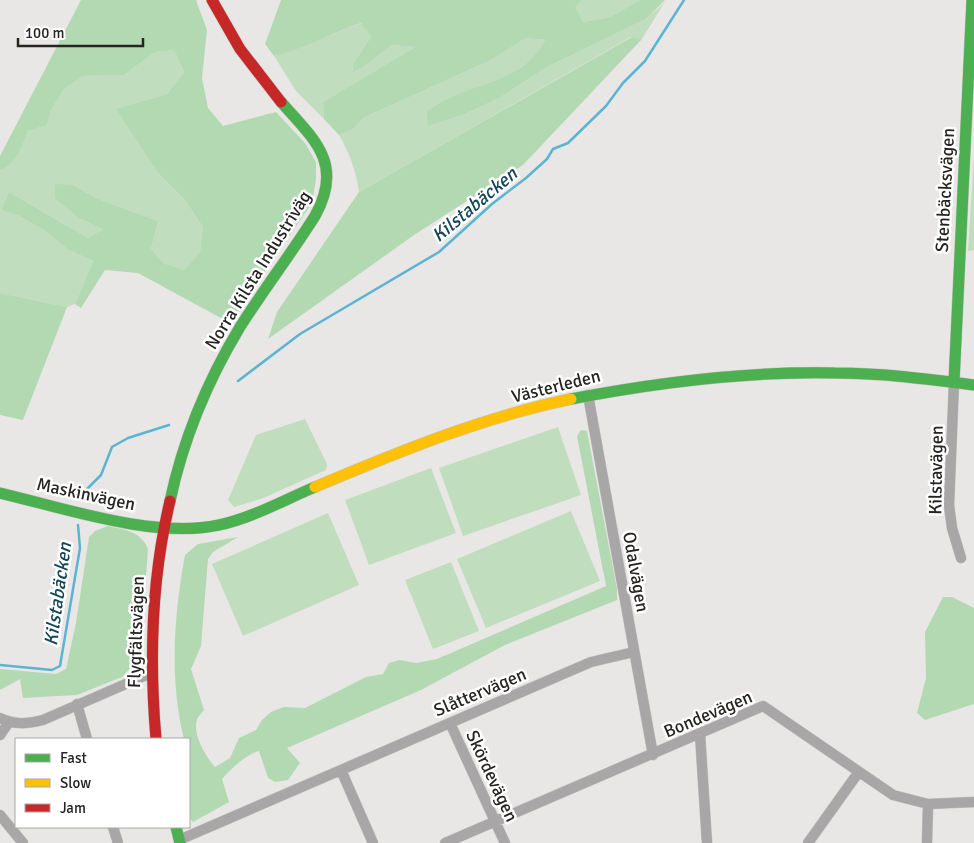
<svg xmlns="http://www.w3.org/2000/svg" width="974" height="843" font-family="Signika,sans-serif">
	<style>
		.green { fill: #c0ddbe }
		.forest { fill: #b3d9b2 }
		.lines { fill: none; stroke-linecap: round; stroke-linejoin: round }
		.stream { stroke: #5bb4d2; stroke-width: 2.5 }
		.street-casing { stroke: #c5c4c3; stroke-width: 11 }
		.fast-casing { stroke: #c5c4c3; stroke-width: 12 }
		.slow-casing { stroke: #c5c4c3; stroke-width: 12 }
		.jam-casing { stroke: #c5c4c3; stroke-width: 12 }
		.street { stroke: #a8a6a6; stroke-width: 10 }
		.fast { stroke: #4caf50; stroke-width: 11 }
		.slow { stroke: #ffc107; stroke-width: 11 }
		.jam { stroke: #c62828; stroke-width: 11 }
		.labels { text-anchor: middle; stroke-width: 5; stroke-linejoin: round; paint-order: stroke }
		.street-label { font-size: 18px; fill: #262523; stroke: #fff }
		.water-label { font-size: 19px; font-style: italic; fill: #144558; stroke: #fff }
	</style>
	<rect width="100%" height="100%" fill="#e9e7e5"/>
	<path class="green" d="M 582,0 L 640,0 L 610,17 L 583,22 L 574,7 Z
		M 664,3 L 642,39 L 631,37 L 359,192 C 356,171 350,154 339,135 L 352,130 L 363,118 L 491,60 L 526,38 L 545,40 L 535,56 L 509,77 L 447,99 L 428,126 L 463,115 L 499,98 L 547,67 L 646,19 Z
		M 362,23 L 371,37 L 354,62 L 366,65 L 392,45 L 417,47 L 323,102 L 324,119 L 296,91 L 274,56 C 303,50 332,32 362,23 Z
		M 174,50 L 184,72 L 167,94 L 117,109 L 158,173 L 184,199 L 203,227 L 200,252 L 184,270 L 163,263 L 151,249 L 158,221 L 96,198 L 73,185 L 80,219 L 103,229 L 88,238 L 9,192 L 1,210 L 19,216 L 44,230 L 67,249 L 93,261 L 75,304 L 67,307 L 0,293 L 0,170 C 17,164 22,147 28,131 L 47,125 L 51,110 L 64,89 L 83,76 L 124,75 L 155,52 Z
		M 974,155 L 974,250 L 968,251 Z
		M 305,419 L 327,464 L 326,470 L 261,499 L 234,507 L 228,500 L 256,435 Z
		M 558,427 L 581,495 L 463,536 L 439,468 Z
		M 431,468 L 456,533 L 369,565 L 345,500 Z
		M 571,511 L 600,581 L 486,628 L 457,559 Z
		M 328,513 L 359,585 L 243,636 L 212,564 Z
		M 451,562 L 479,631 L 433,649 L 405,580 Z"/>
	<path class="forest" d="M 81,0 L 196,0 L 207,30 L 202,78 L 208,108 L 223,126 L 276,112 L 305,143 L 316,162 L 316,179 L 312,203 L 230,323 L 138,273 L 105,270 L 81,308 L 75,304 L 93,261 L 67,249 L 44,230 L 19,216 L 1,210 L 9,192 L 88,238 L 103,229 L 80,219 L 55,198 L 55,184 L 73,185 L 96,198 L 158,221 L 151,249 L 163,263 L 184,270 L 200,252 L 203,227 L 184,199 L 158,173 L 116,109 L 167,94 L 184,72 L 174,50 L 155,52 L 124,75 L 83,76 L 64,89 L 51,110 L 47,125 L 28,131 C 22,147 17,164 0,170 L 0,156 Z
		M 281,0 L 582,0 L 575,7 L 583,22 L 610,17 L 640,0 L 665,0 L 646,19 L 547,67 L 499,98 L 463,115 L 428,126 L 427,111 C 434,107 440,102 447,99 C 484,81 523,81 545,40 L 526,38 L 491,60 L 363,118 L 352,130 L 339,135 L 324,119 L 323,102 L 416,47 L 392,45 L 366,65 L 353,72 L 354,62 L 371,37 L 361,23 C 332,32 304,50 274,56 L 265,44 Z
		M 632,37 L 642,39 L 523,165 L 414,235 L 268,339 L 277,312 L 359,192 Z
		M 0,293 L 67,307 L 23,420 L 0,415 Z
		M 581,430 L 587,431 L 617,589 L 617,600 L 505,645 L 421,690 L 287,748 L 300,763 L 288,780 L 275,782 L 268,778 L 259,751 C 246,754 231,769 222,779 L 229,802 L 193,822 L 189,817 L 189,739 L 184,739 C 169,680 174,614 185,555 L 198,544 L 238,537 L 213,552 L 208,559 L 201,646 L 191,669 L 204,710 C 202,713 198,716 197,720 C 192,734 206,757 215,767 L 230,758 L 239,738 L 256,730 L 262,720 L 271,712 L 284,707 L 305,708 L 366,677 L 383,674 L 389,663 L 399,660 L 416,663 L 437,659 L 606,586 L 577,436 Z
		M 108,526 C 125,530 141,531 148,549 L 141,646 L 135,663 L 122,677 L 77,695 L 23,698 L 20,679 L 0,690 L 0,669 L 56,674 L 66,669 L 76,623 L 89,537 L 95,531 Z
		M 943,597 L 952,597 L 974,608 L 974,704 L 925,720 L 917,713 L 926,678 L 925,632 Z"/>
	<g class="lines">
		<path class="stream" d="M 238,381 L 300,334 L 439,252 L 492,204 L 526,178 L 547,159 L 553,149 L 568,143 L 606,106 L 623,83 L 645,61 L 684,0
			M 84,492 L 101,475 L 112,447 L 128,438 L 169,425
			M 0,665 L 52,670 L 60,666 L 80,548 L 78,525"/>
		<defs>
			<path id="street" d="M 954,382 L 949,505 L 952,528 L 961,558
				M 588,395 L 653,755
				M 77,704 L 87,739
				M 0,718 C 15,725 27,724 43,720 L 151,673
				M 450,723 L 505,843
				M 700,734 L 707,843
				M 0,735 L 9,722
				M 0,815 L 23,843
				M 113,827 L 118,843
				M 179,840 L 341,770
				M 373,843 L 341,770 L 591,662 L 634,652
				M 445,843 L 763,706 L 893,795 L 928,804 L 974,802
				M 808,843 L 858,773
				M 927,843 L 928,804"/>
			<path id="fast" d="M 954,382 L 972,0
				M 571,399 C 659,382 745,371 835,373 C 881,373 928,379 974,385
				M 0,493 C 64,508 154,539 219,525 C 252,518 284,500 315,487
				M 170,501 C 183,440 208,380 240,327 C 264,289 291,254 315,216 C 344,164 315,140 281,102
				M 176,827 L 180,843"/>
			<path id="slow" d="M 315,487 C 398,452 483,417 571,399"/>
			<path id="jam" d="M 212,0 L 240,49 L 281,102
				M 156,739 C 149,658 151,580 170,501"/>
		</defs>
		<use href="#street" class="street-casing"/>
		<use href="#fast" class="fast-casing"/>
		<use href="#slow" class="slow-casing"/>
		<use href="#jam" class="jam-casing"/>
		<use href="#street" class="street"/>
		<use href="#fast" class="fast"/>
		<use href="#slow" class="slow"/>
		<use href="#jam" class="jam"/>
	</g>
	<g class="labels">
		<g class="street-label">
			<text transform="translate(945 190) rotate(-87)" y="6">Stenbäcksvägen</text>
			<text transform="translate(258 270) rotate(-58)" y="6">Norra Kilsta Industriväg</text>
			<text transform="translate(556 386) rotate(-14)" y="6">Västerleden</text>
			<text transform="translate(936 470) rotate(-89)" y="6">Kilstavägen</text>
			<text transform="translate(86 494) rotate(12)" y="6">Maskinvägen</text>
			<text transform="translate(636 572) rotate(80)" y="6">Odalvägen</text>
			<text transform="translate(136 632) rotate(-88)" y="6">Flygfältsvägen</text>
			<text transform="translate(480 692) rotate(-23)" y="6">Slåttervägen</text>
			<text transform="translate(708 714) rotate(-23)" y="6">Bondevägen</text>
			<text transform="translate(492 776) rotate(65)" y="6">Skördevägen</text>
		</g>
		<g class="water-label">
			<text transform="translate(474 204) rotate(-40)" y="7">Kilstabäcken</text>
			<text transform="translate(57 594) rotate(-82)" y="7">Kilstabäcken</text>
		</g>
	</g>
	<rect x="15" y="738" width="175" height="90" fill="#ffffff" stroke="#a8a8a7"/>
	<rect x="25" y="754" width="25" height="8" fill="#4caf50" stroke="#a8a8a7"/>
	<text x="60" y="763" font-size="15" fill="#262523">Fast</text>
	<rect x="25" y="779" width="25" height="8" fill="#ffc107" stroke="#a8a8a7"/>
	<text x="60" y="788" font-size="15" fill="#262523">Slow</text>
	<rect x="25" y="804" width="25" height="8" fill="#c62828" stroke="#a8a8a7"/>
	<text x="60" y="813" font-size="15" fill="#262523">Jam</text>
	<path d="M18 38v8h125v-8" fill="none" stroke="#262523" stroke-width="2.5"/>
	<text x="25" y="38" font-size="15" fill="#262523" stroke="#ffffff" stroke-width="4" paint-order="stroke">100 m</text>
</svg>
